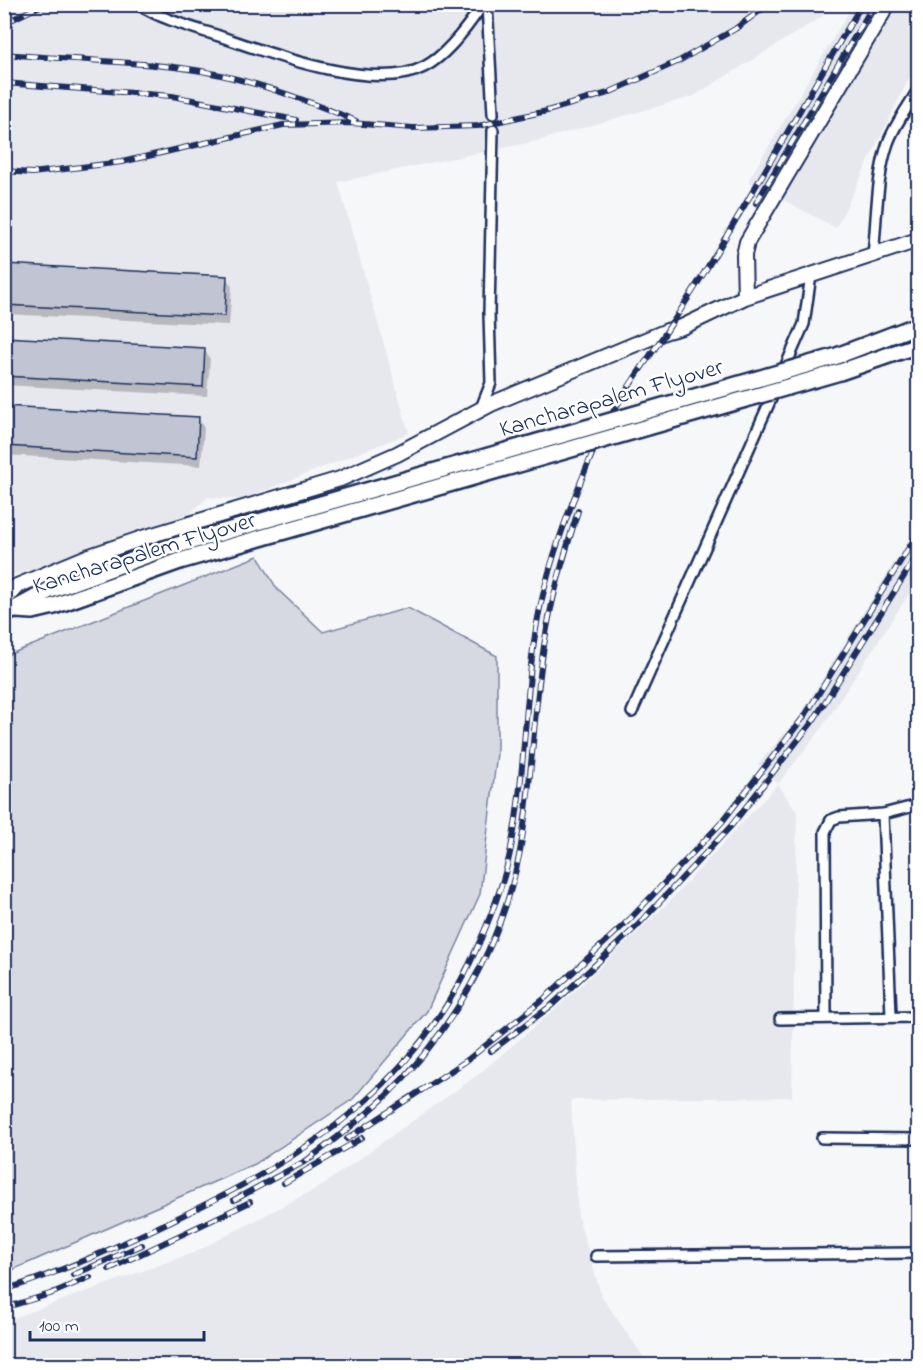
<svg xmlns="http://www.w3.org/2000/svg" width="923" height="1370" font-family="'Indie Flower',sans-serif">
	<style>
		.built { fill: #e6e8ee }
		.green { fill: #d6d9e2; stroke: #7884a0; stroke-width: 1.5 }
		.shadow { fill: #0003 }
		.building { fill: #c0c4d3; stroke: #1b2f5e; stroke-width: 1.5 }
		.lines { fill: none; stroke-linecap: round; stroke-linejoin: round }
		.street-casing { stroke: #1b2f5e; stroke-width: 14 }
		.secondary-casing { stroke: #1b2f5e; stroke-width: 18 }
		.primary-casing { stroke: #1b2f5e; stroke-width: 20 }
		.street { stroke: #fff; stroke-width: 9 }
		.secondary { stroke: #fff; stroke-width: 14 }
		.primary { stroke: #fff; stroke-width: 15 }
		.rail-casing { stroke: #1b2f5e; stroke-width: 6 }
		.rail { stroke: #fff; stroke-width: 4; stroke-dasharray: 11; stroke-linecap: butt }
		.primary-bridge-casing { stroke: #1b2f5e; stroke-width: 20; stroke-linecap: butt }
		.primary-bridge { stroke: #fff; stroke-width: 15 }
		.labels { text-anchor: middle; stroke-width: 5; stroke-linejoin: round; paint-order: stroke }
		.street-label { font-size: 24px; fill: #1b2f5e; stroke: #fff }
	</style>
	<rect width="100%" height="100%" fill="#f6f7f9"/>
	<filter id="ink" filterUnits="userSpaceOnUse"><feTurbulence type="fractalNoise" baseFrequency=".0167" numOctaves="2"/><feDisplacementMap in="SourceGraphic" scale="12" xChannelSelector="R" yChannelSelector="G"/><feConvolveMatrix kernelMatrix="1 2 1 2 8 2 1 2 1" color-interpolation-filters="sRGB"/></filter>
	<g filter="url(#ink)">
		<path class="built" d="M 78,4 L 833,5 L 820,18 L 694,96 L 537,141 L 338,182 L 409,433 L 241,500 L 208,497 L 186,517 L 103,547 L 5,578 L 5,5 L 36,5 L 68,12 Z
			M 853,5 L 918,5 L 918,60 L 836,228 L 748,181 Z
			M 918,524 L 918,580 L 819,732 L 778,784 L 797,812 L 792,1097 L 571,1100 L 578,1217 L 602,1297 L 649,1365 L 5,1366 L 5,1321 L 195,1252 L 321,1186 L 479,1074 L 561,1004 L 668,903 L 778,784 L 758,764 L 799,717 Z"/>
		<path class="green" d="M 258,556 L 277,589 L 323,632 L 408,608 L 497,656 L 497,753 L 480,894 L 427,1011 L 353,1099 L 255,1164 L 5,1273 L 5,656 Z"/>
		<path class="shadow" d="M 4,265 L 226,277 L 232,287 L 229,325 L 4,314 Z
			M 4,338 L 204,349 L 210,359 L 207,396 L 4,385 Z
			M 4,408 L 198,418 L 204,428 L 201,466 L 4,455 Z"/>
		<path class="building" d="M 4,264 L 227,276 L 225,316 L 4,305 Z
			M 4,337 L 205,348 L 203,387 L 4,376 Z
			M 4,406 L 199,417 L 197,457 L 4,446 Z"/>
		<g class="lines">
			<defs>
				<path id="street" d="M 138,4 C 163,20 191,27 219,36 C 268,53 375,93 424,67 C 446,56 469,25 483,4
					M 487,4 L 493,114
					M 873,255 C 877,219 876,178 888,143 C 895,124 908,107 918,90
					M 783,372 L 804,324 L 811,275
					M 481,408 L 491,383 L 489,313 L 493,130
					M 632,712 L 775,390
					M 883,814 L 891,1016
					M 826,1017 L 825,832 L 831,820 L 839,817 L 883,814 L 918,805
					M 780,1019 L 918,1017
					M 822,1138 L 918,1139
					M 596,1256 L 918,1253"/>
				<path id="secondary" d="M 745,297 L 744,255 L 747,242 L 888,4
					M 4,601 L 17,586 L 87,557 L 146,537 L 340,479 L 397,454 L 491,404 L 667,331 L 682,327 L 745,297 L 918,240"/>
				<path id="primary" d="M 16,610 L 33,611 L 54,606
					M 4,615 L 48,591"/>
			</defs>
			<use href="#street" class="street-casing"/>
			<use href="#secondary" class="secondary-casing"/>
			<use href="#primary" class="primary-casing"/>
			<use href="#street" class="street"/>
			<use href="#secondary" class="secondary"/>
			<use href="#primary" class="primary"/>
			<defs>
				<path id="rail" d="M 4,21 L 13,19 L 44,4
					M 4,54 C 63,59 123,61 182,68 C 238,75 304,99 356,121
					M 4,83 L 172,96 L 296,120
					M 4,171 L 32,173 L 122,162 L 283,125 L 351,123 L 413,128 L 478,126 L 547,111 L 608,93 L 679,61 L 735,29 L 769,4
					M 756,203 L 874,4
					M 491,1051 L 552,1005 L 637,926 L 731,826 L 813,721 L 918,554
					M 347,1139 L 466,1061 L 545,998 L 630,919 L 722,822 L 806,714 L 918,533
					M 306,1161 C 333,1141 359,1121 384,1098 C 452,1032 502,945 520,851 C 533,780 533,706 546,634 C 553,592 565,552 578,511
					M 284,1183 L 362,1138
					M 234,1200 L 313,1157
					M 109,1269 L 250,1202
					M 73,1275 L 142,1245
					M 4,1290 C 62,1272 117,1247 171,1221 C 308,1156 418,1086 480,941 C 493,911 505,880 511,848 C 525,778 524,706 535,635 C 542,589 556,545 573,501 C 583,476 593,450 605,426 C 623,392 647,361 668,329 C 685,304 701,278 716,253 C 766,171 813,87 862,4
					M 4,1308 L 50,1294 L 90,1277"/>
			</defs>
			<use href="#rail" class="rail-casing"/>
			<use href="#rail" class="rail"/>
			<defs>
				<path id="primary-bridge" d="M 48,591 L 164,549 L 834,357 L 918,325
					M 54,606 L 180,561 L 840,372 L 918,345"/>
			</defs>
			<use href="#primary-bridge" class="primary-bridge-casing"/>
			<use href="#primary-bridge" class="primary-bridge"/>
		</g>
	</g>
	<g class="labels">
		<g class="street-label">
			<text transform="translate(611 397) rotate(-16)" y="8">Kancharapalem Flyover</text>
			<text transform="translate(144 552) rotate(-17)" y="8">Kancharapalem Flyover</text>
		</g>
	</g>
	<rect width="923" height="1370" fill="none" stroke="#fff" stroke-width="24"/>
	<rect x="12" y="12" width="899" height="1346" fill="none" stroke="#1b2f5e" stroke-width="2" filter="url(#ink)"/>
	<path d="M30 1331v9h174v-9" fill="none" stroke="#1b2f5e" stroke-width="3"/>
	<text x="39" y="1331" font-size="18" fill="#1b2f5e" stroke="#ffffff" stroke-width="4.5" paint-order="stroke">100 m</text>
</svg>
